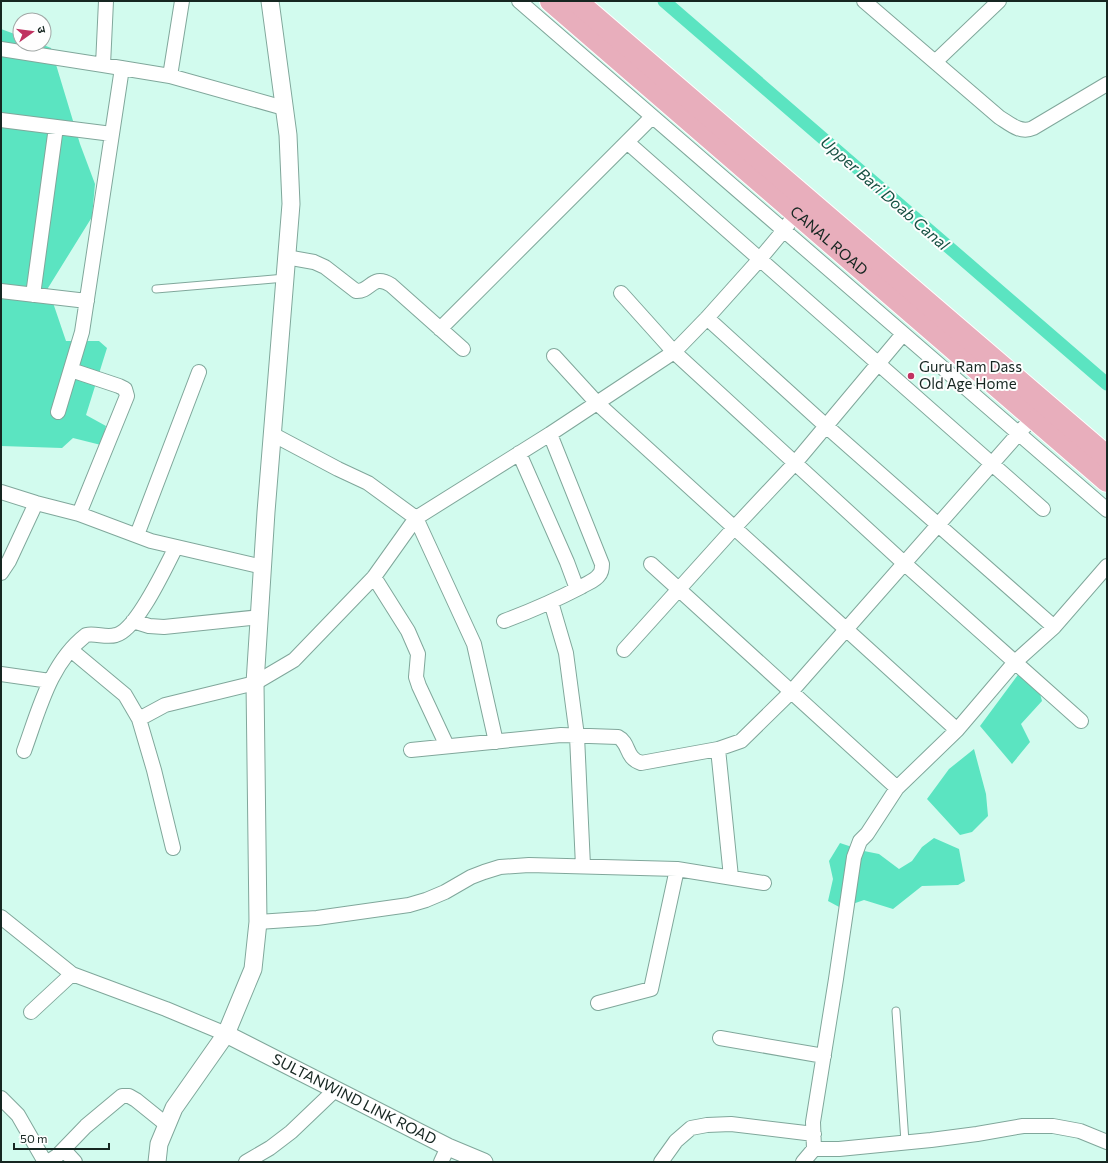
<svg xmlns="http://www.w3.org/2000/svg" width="1108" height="1163" font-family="Commissioner,'Noto Sans Devanagari',sans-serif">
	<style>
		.water { fill: #5be4c1 }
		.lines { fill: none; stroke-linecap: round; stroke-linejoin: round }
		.canal { stroke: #5be4c1; stroke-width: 13 }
		.service-casing { stroke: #80a79b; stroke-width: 9 }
		.minor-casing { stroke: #80a79b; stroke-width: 16 }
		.tertiary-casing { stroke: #80a79b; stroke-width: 19 }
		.primary-casing { stroke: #fff; stroke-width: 24 }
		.service { stroke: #fff; stroke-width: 7 }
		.minor { stroke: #fff; stroke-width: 14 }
		.tertiary { stroke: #fff; stroke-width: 17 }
		.primary { stroke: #e8aebc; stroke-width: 22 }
		.poi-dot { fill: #c03261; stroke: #fefefe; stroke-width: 1.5 }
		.labels { text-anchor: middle; stroke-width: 4; stroke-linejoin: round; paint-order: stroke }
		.street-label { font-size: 15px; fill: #162621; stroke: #fefefe }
		.poi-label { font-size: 15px; fill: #162621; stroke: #fefefe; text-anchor: start }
		.water-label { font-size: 16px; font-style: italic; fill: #175042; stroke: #fefefe }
	</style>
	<rect width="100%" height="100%" fill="#d2fbee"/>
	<path class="water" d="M 1,29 L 20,36 L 20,44 L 41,44 L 51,48 L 80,144 L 95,184 L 92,217 L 48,288 L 66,341 L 99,341 L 107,348 L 86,415 L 106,426 L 101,445 L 73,438 L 62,448 L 1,446 Z
		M 1020,672 L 1039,690 L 1042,701 L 1021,724 L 1030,742 L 1012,764 L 980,726 Z
		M 974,749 L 986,794 L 988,816 L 972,832 L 960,835 L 927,799 L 949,769 Z
		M 934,838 L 959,849 L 965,881 L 958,885 L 922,886 L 893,909 L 864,900 L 841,908 L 828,901 L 833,879 L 829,861 L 840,843 L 864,851 L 879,854 L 899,869 L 912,861 L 922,847 Z"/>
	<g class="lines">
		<path class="canal" d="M 664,1 L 1107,384"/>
		<defs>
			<path id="service" d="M 156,289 L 285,278
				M 896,1011 L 905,1142"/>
			<path id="minor" d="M 106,1 L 103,65 L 170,76 L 284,108
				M 519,1 L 1107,510
				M 864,1 L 999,117 C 1009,123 1020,134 1033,128 L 1107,84
				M 1,49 L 103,65
				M 935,62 L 999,1
				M 170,76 L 182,1
				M 1,120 L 112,134
				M 627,142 L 1043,509
				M 286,257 L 314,262 L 325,267 L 356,291 C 371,292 372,273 391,285 L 463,349
				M 1,291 L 87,301
				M 621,293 L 674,352 L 905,564 L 1081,721
				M 33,295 L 56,127
				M 707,318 L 826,426 L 1054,627
				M 440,329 L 652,117
				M 554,356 L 597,403 L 957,730
				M 71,370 L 119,386 L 125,389 L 127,396 L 79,514
				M 58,412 L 82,332 L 122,68
				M 272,434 L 338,469 L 368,483 L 416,518 L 474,644 L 496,742
				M 519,453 L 567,562 L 577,589
				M 1,492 L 36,503 L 79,514 L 151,541 L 263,567
				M 137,535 L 199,372
				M 651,564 L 897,788
				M 1,573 L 9,561 L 36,503
				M 374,577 L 408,631 L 418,654 L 416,677 L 419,686 L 447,746
				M 551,602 L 566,653 L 577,736 L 583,866
				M 133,621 L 149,626 L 164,627 L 260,617
				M 504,621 C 531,611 556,600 581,587 C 587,583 595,581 599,575 C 602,572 602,568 602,564 L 550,434
				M 71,650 L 125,695 L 139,719 L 154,770 L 173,848
				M 624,650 L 734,528 L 795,463 L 903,334
				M 1,674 L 50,681
				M 139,719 L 165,705 L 255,683 L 294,660 L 374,577 L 416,518 L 550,434 L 674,352 L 707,318 L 759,260 L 784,230 L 796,213
				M 411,750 L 561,735 L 618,737 C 630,743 625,758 641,763 L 718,749
				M 24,751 C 39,710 50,663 86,635 C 96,633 106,638 116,635 C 137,630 166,566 176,547
				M 731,877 L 718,749 L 741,741 L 791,692 L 1033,417
				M 1,917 L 72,974 L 166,1009 L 226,1034
				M 258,922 L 317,918 L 409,905 L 426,900 L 445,892 L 471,877 L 484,872 L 500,867 L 529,865 L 677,869 L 764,883
				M 598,1003 L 651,989 L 677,869
				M 31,1012 L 72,974
				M 720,1038 L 824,1056
				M 1,1098 L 18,1115 L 45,1162
				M 814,1149 L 813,1122 L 836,979 L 854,857 L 860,841 L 867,834 L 897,788 L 957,730 L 1015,662 L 1054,627 L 1107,566
				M 64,1150 L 75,1162
				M 48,1162 L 57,1156 L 86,1126 L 122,1096 L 129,1096 L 136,1100 L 167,1125
				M 246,1162 L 270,1148 L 291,1132 L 335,1090
				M 441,1162 L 448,1147
				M 661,1162 L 676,1141 L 691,1128 L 707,1125 L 731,1124 L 814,1134
				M 803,1162 L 814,1149 L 839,1149 L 931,1140 L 977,1134 L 1023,1126 L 1053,1126 L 1080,1131 L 1107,1142"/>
			<g id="tertiary">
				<path id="s1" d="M 226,1034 L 448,1147 L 484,1162"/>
				<path d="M 157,1162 L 159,1144 L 174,1108 L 226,1034 L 253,969 L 258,922 L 255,683 L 266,512 L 291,204 L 288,135 L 270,1"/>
			</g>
			<g id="primary">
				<path id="s2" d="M 551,1 L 1107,481"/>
				<path d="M 576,1 L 1107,457"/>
			</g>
		</defs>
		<use href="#service" class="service-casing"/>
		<use href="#minor" class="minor-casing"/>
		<use href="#tertiary" class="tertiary-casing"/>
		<use href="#primary" class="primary-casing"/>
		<use href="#service" class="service"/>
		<use href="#minor" class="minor"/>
		<use href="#tertiary" class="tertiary"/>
		<use href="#primary" class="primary"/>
	</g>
	<circle class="poi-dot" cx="911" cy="376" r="4"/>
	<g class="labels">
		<g class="street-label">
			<text dy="5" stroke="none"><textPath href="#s2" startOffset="367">CANAL ROAD</textPath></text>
			<text dy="5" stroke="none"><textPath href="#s1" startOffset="144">SULTANWIND LINK ROAD</textPath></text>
		</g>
		<g class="poi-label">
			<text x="919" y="372">Guru Ram Dass<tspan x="919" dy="17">Old Age Home</tspan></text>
		</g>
		<g class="water-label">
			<text transform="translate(885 193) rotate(41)" y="6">Upper Bari Doab Canal</text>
		</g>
	</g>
	<rect width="1108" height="1163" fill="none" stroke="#162621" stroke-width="4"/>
	<g transform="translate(32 32) rotate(76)"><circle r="19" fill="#fefefe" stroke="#a1a8a6"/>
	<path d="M0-3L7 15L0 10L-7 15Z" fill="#c03261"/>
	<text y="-6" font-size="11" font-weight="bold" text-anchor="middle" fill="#162621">उ</text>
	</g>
	<path d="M14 1143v6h95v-6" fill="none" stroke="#162621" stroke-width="2"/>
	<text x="20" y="1143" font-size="12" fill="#162621" stroke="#fefefe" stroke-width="3" paint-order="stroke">50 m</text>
</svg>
